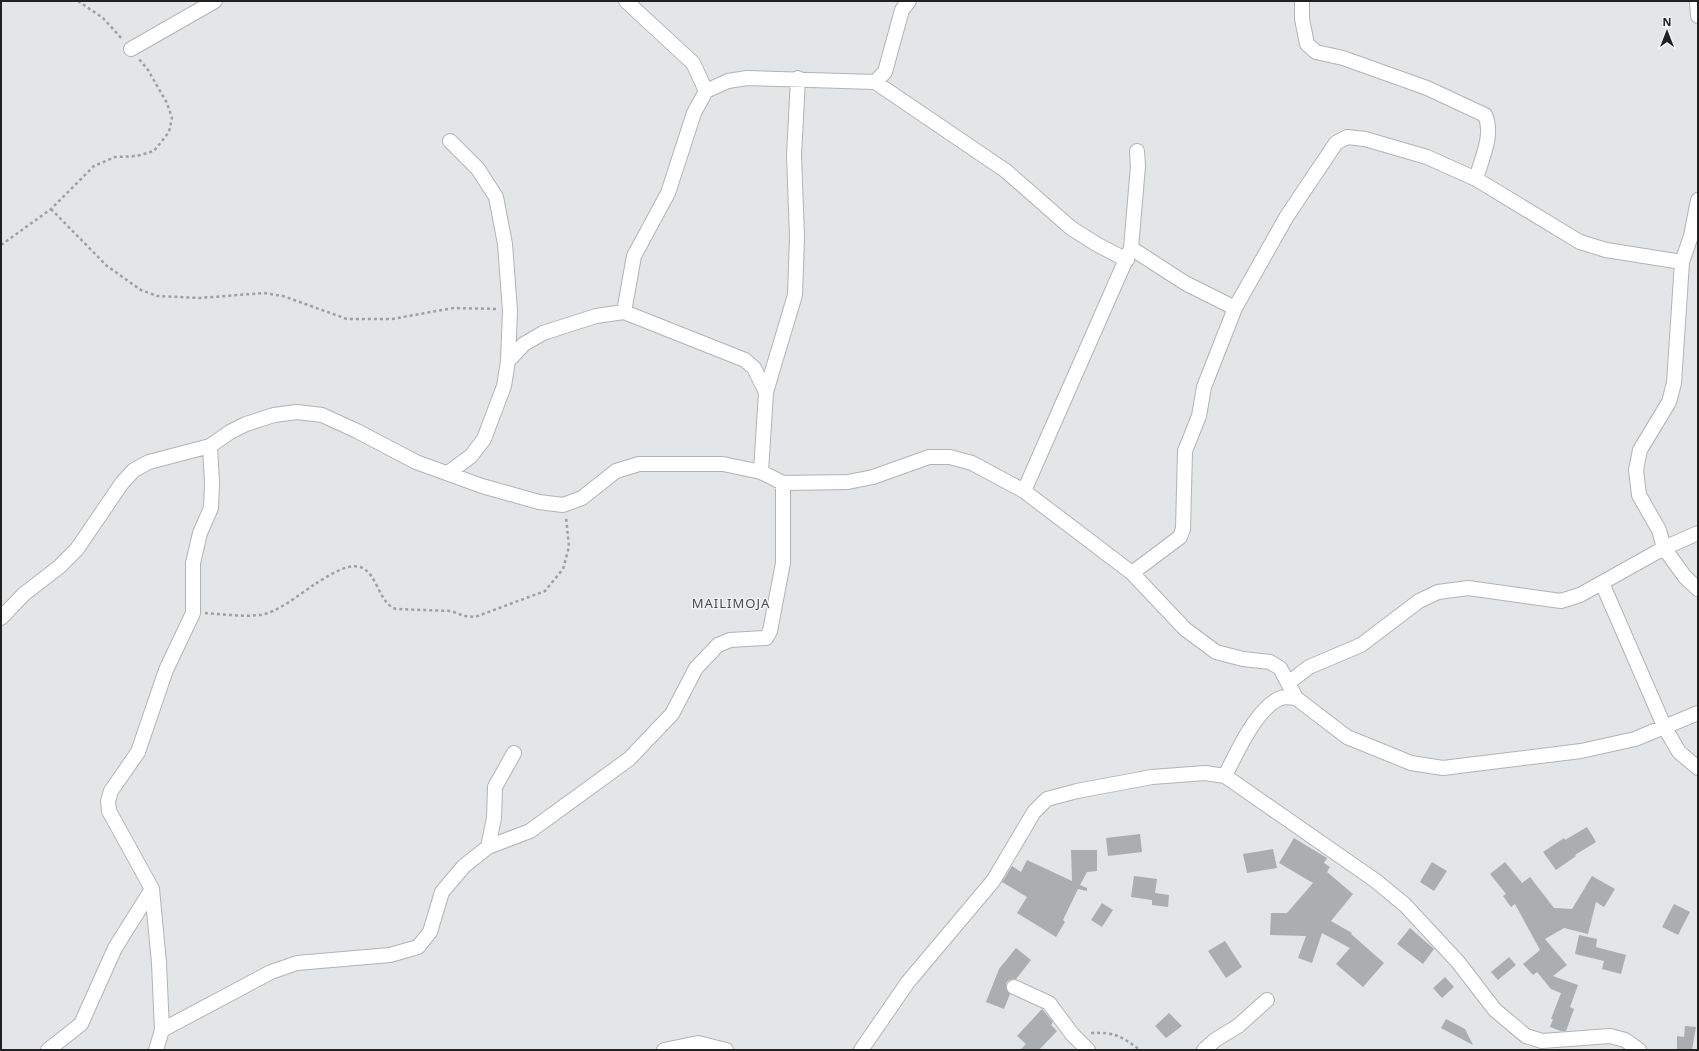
<svg xmlns="http://www.w3.org/2000/svg" width="1699" height="1051" font-family="'Noto Sans',sans-serif">
	<style>
		.building { fill: #abadae }
		.lines { fill: none; stroke-linecap: round; stroke-linejoin: round }
		.street-casing { stroke: #b2b3b5; stroke-width: 16 }
		.path { stroke: #9fa0a2; stroke-width: 2.5; stroke-dasharray: 3 3; stroke-linecap: butt }
		.street { stroke: #fff; stroke-width: 14 }
		.labels { text-anchor: middle; stroke-width: 3; stroke-linejoin: round; paint-order: stroke }
		.quarter-label { font-size: 13px; letter-spacing: 1px; fill: #4a4b4d; stroke: #f1f3f4 }
	</style>
	<rect width="100%" height="100%" fill="#e3e5e7"/>
	<path class="building" d="M 1587,827 L 1596,842 L 1575,855 L 1576,856 L 1556,870 L 1543,852 L 1564,838 L 1565,840 Z
		M 1140,834 L 1142,852 L 1108,856 L 1106,838 Z
		M 1294,838 L 1327,858 L 1324,863 L 1330,867 L 1327,872 L 1353,894 L 1331,921 L 1352,933 L 1351,934 L 1384,963 L 1363,987 L 1336,964 L 1350,948 L 1322,933 L 1312,963 L 1298,958 L 1306,936 L 1270,935 L 1271,913 L 1287,913 L 1313,883 L 1279,863 Z
		M 1273,849 L 1277,868 L 1247,873 L 1243,854 Z
		M 1071,850 L 1097,850 L 1097,871 L 1087,872 L 1080,885 L 1087,888 L 1087,891 L 1078,889 L 1063,920 L 1065,922 L 1056,937 L 1017,913 L 1027,897 L 1002,882 L 1012,866 L 1021,872 L 1027,860 L 1072,881 Z
		M 1432,862 L 1447,871 L 1434,891 L 1420,882 Z
		M 1505,862 L 1522,883 L 1530,877 L 1554,908 L 1572,909 L 1592,876 L 1615,889 L 1604,907 L 1596,902 L 1588,934 L 1564,928 L 1545,939 L 1567,965 L 1553,976 L 1578,985 L 1570,1007 L 1574,1009 L 1566,1031 L 1561,1031 L 1550,1027 L 1553,1019 L 1551,1019 L 1561,993 L 1551,989 L 1537,972 L 1533,975 L 1523,964 L 1540,950 L 1515,904 L 1511,907 L 1503,896 L 1506,894 L 1490,874 Z
		M 1134,876 L 1157,879 L 1155,893 L 1169,895 L 1168,907 L 1152,905 L 1152,900 L 1131,897 Z
		M 1102,903 L 1113,910 L 1102,927 L 1091,920 Z
		M 1674,904 L 1690,912 L 1678,935 L 1662,927 Z
		M 1410,928 L 1434,949 L 1423,964 L 1397,944 Z
		M 1579,935 L 1597,939 L 1596,947 L 1626,955 L 1621,974 L 1602,969 L 1604,961 L 1575,954 Z
		M 1225,941 L 1242,967 L 1226,978 L 1208,951 Z
		M 1016,948 L 1031,960 L 1016,979 L 1009,980 L 1006,983 L 1006,988 L 1010,994 L 1004,1009 L 986,1002 L 999,969 Z
		M 1509,957 L 1516,965 L 1498,980 L 1491,972 Z
		M 1445,977 L 1454,987 L 1442,998 L 1433,988 Z
		M 1042,1009 L 1053,1022 L 1051,1025 L 1057,1031 L 1039,1050 L 1020,1050 L 1026,1044 L 1017,1036 Z
		M 1169,1013 L 1182,1026 L 1166,1038 L 1155,1026 Z
		M 1446,1019 L 1465,1029 L 1473,1045 L 1441,1028 Z
		M 1685,1026 L 1696,1027 L 1692,1050 L 1677,1050 L 1677,1036 L 1684,1037 Z"/>
	<g class="lines">
		<defs>
			<path id="street" d="M 626,1 L 693,63 L 706,91
				M 1302,1 L 1302,19 L 1307,44 L 1316,52 L 1343,58 L 1427,88 L 1485,115 C 1494,135 1481,160 1476,179
				M 1697,1 L 1698,16
				M 131,49 L 215,1
				M 875,82 L 1006,171 L 1071,228 L 1098,245 L 1127,260
				M 1698,200 L 1691,236 L 1682,262 L 1674,383 L 1669,402 L 1640,450 L 1636,470 L 1639,495 L 1659,530 L 1664,548 L 1685,577 L 1698,589
				M 1131,248 L 1185,283 L 1235,308
				M 624,312 L 634,256 L 668,193 L 694,113 L 706,91 L 728,81 L 747,78 L 875,82 L 885,72 L 902,10 L 909,1
				M 508,361 L 524,344 L 543,333 L 596,316 L 624,312 L 745,360 L 754,368 L 766,392 L 761,472
				M 766,392 L 795,295 L 797,236 L 794,156 L 798,78
				M 448,473 L 471,456 L 484,439 L 504,386 L 508,361 L 510,311 L 505,244 L 496,197 L 478,169 L 450,141
				M 1024,491 L 1131,248 L 1138,166 L 1137,151
				M 1132,573 L 1180,537 L 1183,529 L 1185,451 L 1199,416 L 1204,387 L 1235,308 L 1287,216 L 1336,143 L 1347,137 L 1365,139 L 1427,157 L 1476,179 L 1580,242 L 1606,250 L 1682,262
				M 1602,583 L 1665,728 L 1679,752 L 1698,768
				M 1,618 L 24,594 L 59,567 L 77,549 L 122,483 L 134,470 L 149,462 L 210,446 L 230,432 L 246,424 L 274,415 L 297,412 L 322,415 L 357,431 L 416,462 L 482,486 L 539,502 L 563,505 L 582,498 L 616,471 L 639,464 L 723,464 L 761,472 L 783,483 L 848,482 L 873,477 L 929,457 L 950,457 L 972,463 L 1024,491 L 1132,573 L 1185,629 L 1216,652 L 1243,659 L 1270,662 L 1280,668 L 1296,698
				M 1288,683 L 1309,667 L 1361,645 L 1419,601 L 1438,592 L 1468,588 L 1561,601 L 1580,595 L 1664,548 L 1698,533
				M 1225,776 C 1236,754 1254,714 1275,701 C 1282,696 1288,697 1296,698 L 1347,737 L 1411,763 L 1443,768 L 1581,751 L 1635,739 L 1698,713
				M 488,847 L 494,818 L 495,787 L 514,753
				M 1014,987 L 1049,1003 L 1072,1034 L 1088,1050
				M 162,1030 L 271,972 L 297,963 L 390,955 L 418,947 L 430,932 L 442,892 L 464,866 L 488,847 L 530,831 L 629,759 L 672,714 L 696,668 L 718,645 L 730,640 L 766,638 L 770,631 L 783,563 L 783,483
				M 48,1050 L 81,1024 L 115,948 L 152,889
				M 156,1050 L 162,1030 L 159,963 L 152,889 L 109,811 L 108,801 L 111,791 L 138,752 L 166,670 L 193,613 L 193,563 L 200,533 L 211,508 L 212,483 L 210,446
				M 664,1050 L 698,1043 L 726,1050
				M 861,1050 L 908,982 L 993,881 L 1034,812 L 1047,799 L 1077,791 L 1152,777 L 1205,773 L 1225,776 L 1376,881 L 1405,905 L 1458,962 L 1495,1010 L 1526,1036 L 1542,1041 L 1610,1036 L 1625,1040 L 1639,1050
				M 1204,1050 L 1215,1040 L 1238,1026 L 1267,1000"/>
		</defs>
		<use href="#street" class="street-casing"/>
		<path class="path" d="M 78,1 L 103,18 L 123,40
			M 51,209 L 107,266 L 141,290 L 157,296 L 199,298 L 264,293 L 283,296 L 347,319 L 392,319 L 453,308 L 498,309
			M 1,245 L 51,209 L 94,166 L 115,157 L 137,156 L 154,151 L 169,132 L 172,118 L 167,103 L 148,70 L 139,59
			M 205,613 C 222,614 242,617 260,615 C 277,613 300,594 315,584 C 327,577 346,563 360,567 C 378,573 378,603 396,609 L 451,611 L 464,616 L 475,617 L 545,591 L 563,569 L 569,547 L 566,517
			M 1091,1033 C 1115,1032 1121,1036 1140,1050"/>
		<use href="#street" class="street"/>
	</g>
	<g class="labels">
		<g class="quarter-label">
			<text x="731" y="608">MAILIMOJA</text>
		</g>
	</g>
	<rect width="1699" height="1051" fill="none" stroke="#212122" stroke-width="4"/>
	<g transform="translate(1667 32)" stroke="#f1f3f4" stroke-width="3" paint-order="stroke">
	<path d="M0-3L7 15L0 10L-7 15Z" fill="#212122"/>
	<text y="-6" font-size="11" font-weight="bold" text-anchor="middle" fill="#212122">N</text>
	</g>
</svg>
